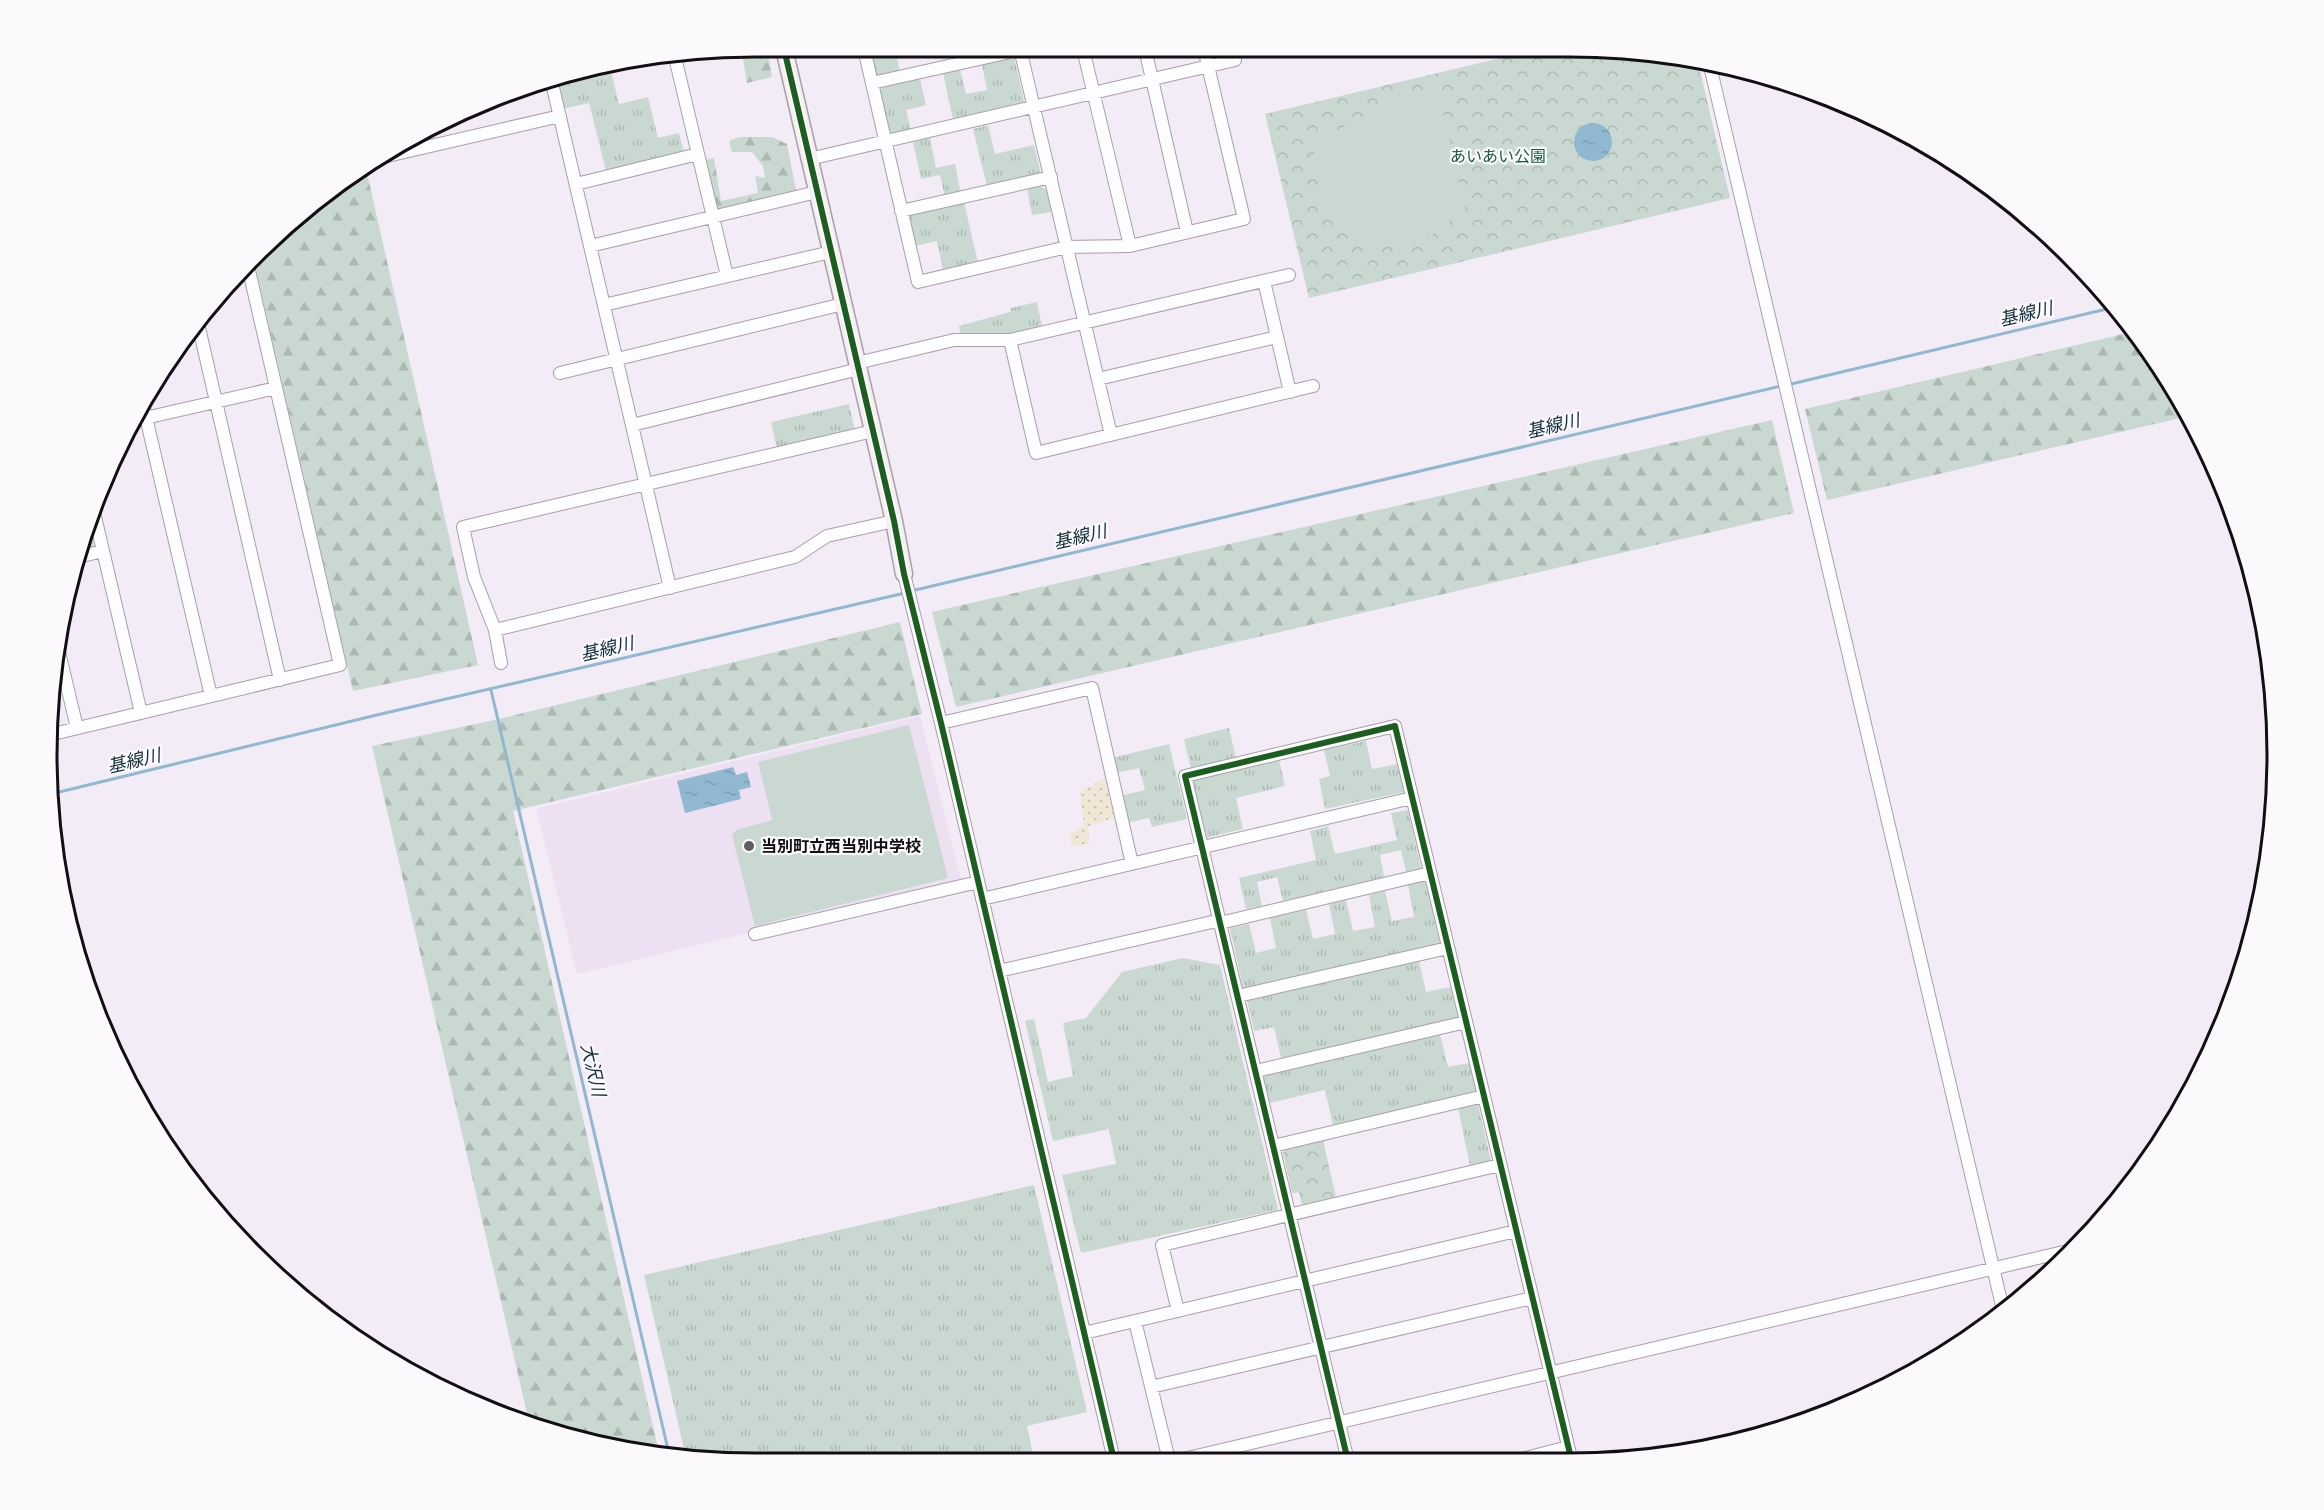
<svg xmlns="http://www.w3.org/2000/svg" width="2324" height="1510" font-family="Montserrat,'Noto Sans JP',sans-serif">
	<style>
		.built { fill: #ede0f2 }
		.grass { fill: url(#grass-tufts) }
		.forest { fill: url(#forest-firs) }
		.sand { fill: url(#sand-dots) }
		.park { fill: url(#park-crowns) }
		.pitch { fill: #c9d9d2 }
		.water { fill: url(#water-ripples) }
		.lines { fill: none; stroke-linecap: round; stroke-linejoin: round }
		.stream { stroke: #90b8d1; stroke-width: 3 }
		.street-casing { stroke: #a6a0a8; stroke-width: 14 }
		.secondary-casing { stroke: #a6a0a8; stroke-width: 19 }
		.street { stroke: #fdfcfe; stroke-width: 12 }
		.secondary { stroke: #f5eff2; stroke-width: 16 }
		.cycleway-casing { stroke: #fbf9fc; stroke-width: 10 }
		.cycleway { stroke: #1b5e20; stroke-width: 6 }
		.poi-dot { fill: #615b63; stroke: #fbf9fc; stroke-width: 2 }
		.labels { text-anchor: middle; stroke-width: 4.5; stroke-linejoin: round; paint-order: stroke }
		.park-label { font-size: 16px; fill: #175b3b; stroke: #fbf9fc }
		.poi-label { font-size: 16px; font-weight: bold; fill: #120e14; stroke: #fbf9fc; text-anchor: start }
		.water-label { font-size: 18px; font-style: italic; fill: #102d3b; stroke: #fbf9fc }
		.rim { fill: none; stroke: #120e14; stroke-width: 3 }
	</style>
	<defs>
		<pattern id="grass-tufts" width="24" height="20" patternUnits="userSpaceOnUse" patternTransform="scale(1.5)"><rect width="24" height="20" fill="#c9d9d2"/><path d="M3 7l-1-3M5 7V3M7 7l1-3M15 17l-1-3M17 17v-4M19 17l1-3" fill="none" stroke="#acb9b3"/></pattern>
		<pattern id="forest-firs" width="22" height="20" patternUnits="userSpaceOnUse" patternTransform="scale(1.5)"><rect width="22" height="20" fill="#c9d9d2"/><path d="M5 1l3.5 6h-7zM16 11l3.5 6h-7z" fill="#acb9b3"/></pattern>
		<pattern id="sand-dots" width="8" height="8" patternUnits="userSpaceOnUse" patternTransform="scale(1.5)"><rect width="8" height="8" fill="#f0e7d7"/><path d="M2 2h.1M6 6h.1" fill="none" stroke="#cdc5b8" stroke-width="1.8" stroke-linecap="round"/></pattern>
		<pattern id="park-crowns" width="20" height="18" patternUnits="userSpaceOnUse" patternTransform="scale(1.5)"><rect width="20" height="18" fill="#c9d9d2"/><path d="M2 6a3 3 0 1 1 6 0M12 15a3 3 0 1 1 6 0" fill="none" stroke="#acb9b3"/></pattern>
		<pattern id="water-ripples" width="26" height="14" patternUnits="userSpaceOnUse" patternTransform="scale(1.5)"><rect width="26" height="14" fill="#90b8d1"/><path d="M2 4q2-2 4 0t4 0M15 11q2-2 4 0t4 0" fill="none" stroke="#7b9db3"/></pattern>
	</defs>
	<rect width="100%" height="100%" fill="#f3ebf6"/>
	<path class="built" d="M 920,716 L 962,882 L 577,974 L 536,809 Z"/>
	<path class="grass" d="M 896,53 L 900,72 L 878,78 L 874,73 L 872,58 Z
		M 1014,58 L 1025,105 L 953,120 L 943,73 L 960,69 L 966,94 L 987,90 L 982,65 Z
		M 610,67 L 619,104 L 648,97 L 658,138 L 679,133 L 684,152 L 606,171 L 589,103 L 563,109 L 556,80 Z
		M 920,79 L 926,105 L 906,110 L 911,130 L 888,135 L 878,88 Z
		M 988,125 L 995,154 L 1034,145 L 1041,174 L 987,186 L 973,129 Z
		M 930,138 L 936,168 L 955,164 L 961,194 L 945,197 L 940,175 L 921,179 L 913,142 Z
		M 1040,186 L 1047,190 L 1051,212 L 1032,215 L 1027,188 Z
		M 964,202 L 978,263 L 943,271 L 937,241 L 915,246 L 908,214 Z
		M 1037,302 L 1042,327 L 1009,334 L 960,333 L 959,326 L 1010,312 L 1011,308 Z
		M 849,404 L 855,431 L 777,449 L 771,422 Z
		M 1229,728 L 1236,758 L 1191,769 L 1184,739 Z
		M 1366,741 L 1372,769 L 1398,764 L 1404,792 L 1325,809 L 1319,779 L 1330,776 L 1324,750 Z
		M 1169,744 L 1187,819 L 1152,827 L 1149,818 L 1127,823 L 1120,796 L 1145,790 L 1139,768 L 1116,773 L 1112,758 Z
		M 1279,760 L 1285,786 L 1236,798 L 1243,829 L 1205,838 L 1191,781 Z
		M 1408,810 L 1421,868 L 1406,872 L 1401,850 L 1380,855 L 1384,877 L 1283,901 L 1277,877 L 1257,882 L 1262,906 L 1246,909 L 1239,878 L 1316,860 L 1310,831 L 1328,826 L 1335,854 L 1397,840 L 1391,813 Z
		M 1426,881 L 1440,944 L 1243,988 L 1230,928 L 1249,924 L 1256,953 L 1276,948 L 1270,918 L 1306,910 L 1313,939 L 1335,934 L 1329,904 L 1346,900 L 1353,931 L 1375,927 L 1369,895 L 1385,891 L 1392,921 L 1414,917 L 1408,885 Z
		M 1183,958 L 1220,965 L 1278,1210 L 1081,1253 L 1062,1175 L 1116,1164 L 1109,1129 L 1053,1141 L 1025,1021 L 1034,1019 L 1048,1082 L 1073,1076 L 1063,1023 L 1086,1018 L 1122,972 Z
		M 1419,961 L 1426,992 L 1451,987 L 1458,1018 L 1281,1058 L 1274,1027 L 1254,1031 L 1247,1000 Z
		M 1440,1034 L 1448,1067 L 1469,1063 L 1476,1091 L 1333,1125 L 1325,1090 L 1270,1103 L 1263,1076 Z
		M 1478,1104 L 1491,1162 L 1470,1166 L 1458,1108 Z
		M 1034,1185 L 1087,1412 L 1027,1426 L 1034,1459 L 686,1458 L 644,1275 Z"/>
	<path class="forest" d="M 714,53 L 768,53 L 772,77 L 747,83 L 743,59 L 722,59 Z
		M 739,137 L 772,137 L 787,144 L 796,190 L 794,195 L 715,211 L 704,160 L 714,158 L 721,201 L 758,193 L 755,176 L 765,178 L 763,166 L 752,152 L 732,152 L 729,141 Z
		M 365,164 L 478,665 L 353,691 L 253,256 Z
		M 2136,331 L 2189,416 L 1827,500 L 1805,409 Z
		M 1772,420 L 1794,513 L 956,707 L 932,612 Z
		M 900,622 L 922,714 L 513,811 L 660,1457 L 529,1422 L 372,746 L 490,721 Z"/>
	<path class="sand" d="M 1105,778 L 1114,818 L 1088,826 L 1089,843 L 1073,847 L 1069,834 L 1084,826 L 1080,792 Z"/>
	<path class="park" d="M 1522,53 L 1662,53 L 1698,62 L 1730,198 L 1309,298 L 1265,114 Z
		M 88,519 L 94,544 L 92,548 L 79,551 Z
		M 1323,1140 L 1336,1197 L 1302,1205 L 1299,1192 L 1292,1193 L 1283,1153 L 1285,1149 Z"/>
	<path class="pitch" d="M 1418,89 L 1440,99 L 1465,210 L 1422,242 L 1368,238 L 1320,198 L 1313,143 Z
		M 909,725 L 948,878 L 755,926 L 732,835 L 736,830 L 772,820 L 758,762 Z"/>
	<path class="water" d="M1574 142a19 19 0 1 1 38 0a19 19 0 1 1-38 0Z
		M 733,767 L 736,775 L 747,772 L 751,787 L 739,790 L 741,799 L 685,813 L 677,781 Z"/>
	<g class="lines">
		<path class="stream" d="M 1787,385 L 2115,307
			M 911,591 L 1781,386
			M 491,690 L 670,1458
			M 51,794 L 381,714 L 905,593"/>
		<defs>
			<path id="street" d="M 674,53 L 727,276
				M 865,53 L 918,282 L 1067,247 L 1130,246 L 1244,219 L 1205,53
				M 1021,53 L 1111,435
				M 1084,53 L 1130,246
				M 1146,53 L 1187,232
				M 1710,66 L 2004,1314
				M 551,79 L 670,588
				M 872,83 L 1006,53
				M 383,157 L 560,116
				M 809,159 L 1235,60
				M 576,184 L 698,154
				M 901,211 L 1051,177
				M 590,246 L 817,192
				M 1264,281 L 1290,392
				M 604,305 L 831,252
				M 197,319 L 280,680
				M 1010,340 L 1036,453 L 1313,386
				M 857,363 L 954,340 L 1010,340 L 1289,275
				M 560,373 L 843,304
				M 1098,379 L 1277,337
				M 142,400 L 211,696
				M 132,421 L 276,388
				M 632,425 L 859,369
				M 93,508 L 141,713
				M 78,557 L 103,551
				M 904,574 L 941,723 L 1114,1460
				M 495,630 L 795,557 L 827,536 L 894,521
				M 59,652 L 77,728
				M 501,663 L 495,630 L 474,577 L 463,527 L 873,431
				M 941,723 L 1092,688 L 1132,864
				M 49,735 L 340,665 L 247,262
				M 982,899 L 1412,798
				M 68,925 L 72,941
				M 755,934 L 978,882
				M 999,971 L 1212,922 L 1220,923 L 1430,873
				M 1238,996 L 1448,948
				M 1256,1071 L 1466,1022
				M 1273,1146 L 1484,1096
				M 1178,1311 L 1162,1245 L 1500,1165
				M 1135,1321 L 1169,1460
				M 1084,1333 L 1516,1231
				M 1151,1387 L 1532,1298
				M 1179,1460 L 2072,1250
				M 1348,1461 L 1185,776 L 1395,726 L 1572,1462
				M 1511,1462 L 1568,1447"/>
			<path id="secondary" d="M 785,53 L 894,521 L 904,574"/>
		</defs>
		<use href="#street" class="street-casing"/>
		<use href="#secondary" class="secondary-casing"/>
		<use href="#street" class="street"/>
		<use href="#secondary" class="secondary"/>
		<defs>
			<path id="cycleway" d="M 785,53 L 894,521 L 904,574 L 941,723 L 1114,1460
				M 1348,1461 L 1185,776 L 1395,726 L 1572,1462"/>
		</defs>
		<use href="#cycleway" class="cycleway-casing"/>
		<use href="#cycleway" class="cycleway"/>
	</g>
	<circle class="poi-dot" cx="749" cy="846" r="6"/>
	<g class="labels">
		<g class="park-label">
			<text x="1498" y="162">あいあい公園</text>
		</g>
		<g class="poi-label">
			<text x="761" y="852">当別町立西当別中学校</text>
		</g>
		<g class="water-label">
			<text transform="translate(2026 314) rotate(-13)" y="6">基線川</text>
			<text transform="translate(1553 426) rotate(-13)" y="6">基線川</text>
			<text transform="translate(1080 537) rotate(-13)" y="6">基線川</text>
			<text transform="translate(607 649) rotate(-13)" y="6">基線川</text>
			<text transform="translate(134 761) rotate(-13)" y="6">基線川</text>
			<text transform="translate(593 1070) rotate(77)" y="6">大沢川</text>
		</g>
	</g>
	<path d="M0 0H2324V1510H0ZM755 57H1569A698 698 0 0 1 2267 755V755A698 698 0 0 1 1569 1453H755A698 698 0 0 1 57 755V755A698 698 0 0 1 755 57Z" fill="#fbf9fc" fill-rule="evenodd"/>
	<path class="rim" d="M755 57H1569A698 698 0 0 1 2267 755V755A698 698 0 0 1 1569 1453H755A698 698 0 0 1 57 755V755A698 698 0 0 1 755 57Z"/>
</svg>
